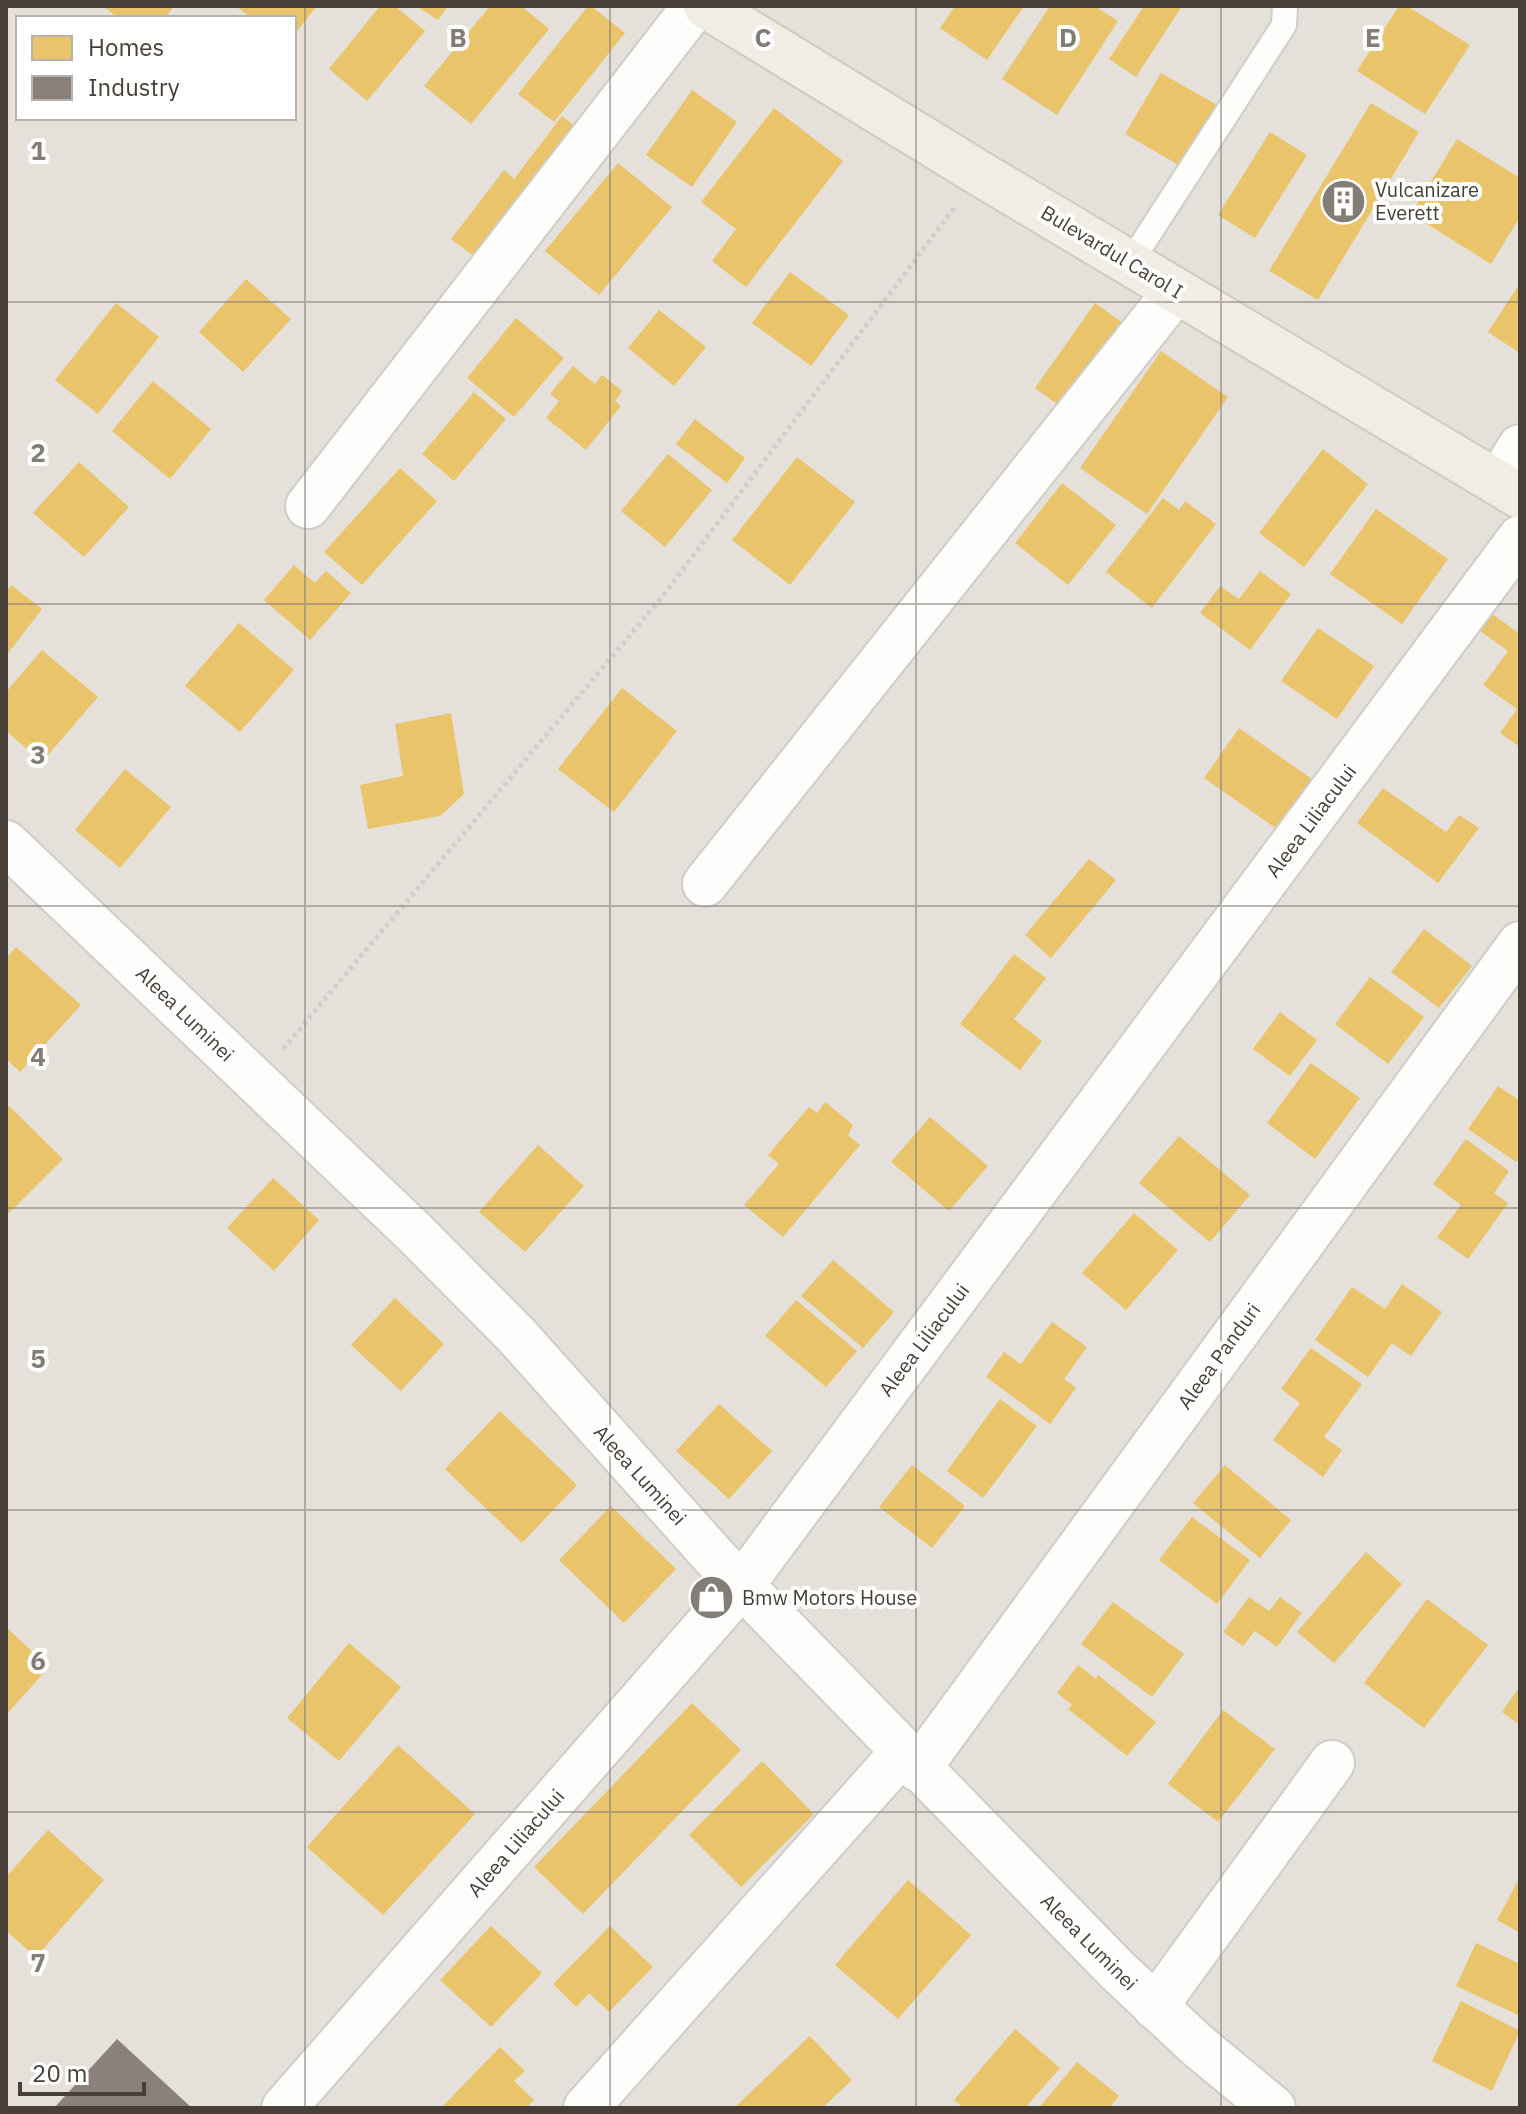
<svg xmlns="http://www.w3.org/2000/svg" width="1526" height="2114" font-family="'IBM Plex Sans',sans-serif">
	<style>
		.residential { fill: #e5e0d9; fill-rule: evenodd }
		.homes { fill: #e9c46a }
		.industry { fill: #8a817c }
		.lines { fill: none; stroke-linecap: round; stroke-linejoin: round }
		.lane-casing { stroke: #cfcdc9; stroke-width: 28 }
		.street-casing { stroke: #cfcdc9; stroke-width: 48 }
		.primary-casing { stroke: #d3caba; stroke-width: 48 }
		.path { stroke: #d1cfcb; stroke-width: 5; stroke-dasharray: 4 4; stroke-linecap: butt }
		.lane { stroke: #fdfdfc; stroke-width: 24 }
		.street { stroke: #fdfdfc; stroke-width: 44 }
		.primary { stroke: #f1ece4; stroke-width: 44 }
		.grid { fill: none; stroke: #837d77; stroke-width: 2; stroke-opacity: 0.55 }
		.labels { text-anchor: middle; stroke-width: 8; stroke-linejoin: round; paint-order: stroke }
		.poi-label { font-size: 20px; fill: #484038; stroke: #fff; text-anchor: start }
		.street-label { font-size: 20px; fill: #484038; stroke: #fff }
		.grid-label { font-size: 26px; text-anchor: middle; font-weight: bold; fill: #837d77; stroke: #fff; stroke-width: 8; stroke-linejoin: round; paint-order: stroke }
	</style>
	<rect width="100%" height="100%" fill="#f1efec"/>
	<path class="residential" d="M 6,6 L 1520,6 L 1520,2108 L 6,2108 ZM 18,18 L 294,18 L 294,118 L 18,118 Z"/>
	<path class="homes" d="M 103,6 L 174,6 L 165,18 L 118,18 Z
		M 236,6 L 317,6 L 294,35 L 294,18 L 251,18 Z
		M 380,6 L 395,6 L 425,31 L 367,101 L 329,69 Z
		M 416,6 L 448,6 L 438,20 Z
		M 490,6 L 521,6 L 549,29 L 471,124 L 424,86 Z
		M 588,6 L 591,6 L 625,33 L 554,122 L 518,94 Z
		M 955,6 L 1024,6 L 987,60 L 940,28 Z
		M 1050,6 L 1095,6 L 1118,21 L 1057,115 L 1002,79 Z
		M 1144,6 L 1182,6 L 1136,77 L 1109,59 Z
		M 1399,6 L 1407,6 L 1470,45 L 1425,114 L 1357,71 Z
		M 1161,73 L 1219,106 L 1182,167 L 1125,134 Z
		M 692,90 L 737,122 L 692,187 L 646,155 Z
		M 1371,103 L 1419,132 L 1318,300 L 1269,271 Z
		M 774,108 L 843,161 L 746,287 L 712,261 L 736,229 L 701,202 Z
		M 562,116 L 586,135 L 486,265 L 451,239 L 504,170 L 514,179 Z
		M 1270,132 L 1307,155 L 1255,238 L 1218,215 Z
		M 1457,139 L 1520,178 L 1520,217 L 1491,264 L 1411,214 Z
		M 618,163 L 672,207 L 599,295 L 545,251 Z
		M 790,272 L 849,315 L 811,366 L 752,323 Z
		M 246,279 L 291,319 L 243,372 L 199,332 Z
		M 1520,283 L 1520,353 L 1488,332 Z
		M 116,303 L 159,337 L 98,414 L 55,380 Z
		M 1095,303 L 1133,330 L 1072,415 L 1035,388 Z
		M 659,310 L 706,347 L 674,386 L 628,348 Z
		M 516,318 L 564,358 L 514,417 L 467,378 Z
		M 1161,351 L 1228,397 L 1147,514 L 1080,468 Z
		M 573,366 L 595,384 L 602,375 L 622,391 L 615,401 L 621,406 L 586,450 L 546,418 L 559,401 L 550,394 Z
		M 153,381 L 211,429 L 170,479 L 112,431 Z
		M 474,392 L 506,419 L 454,481 L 422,454 Z
		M 695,419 L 745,458 L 727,483 L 676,444 Z
		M 1323,449 L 1368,484 L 1304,567 L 1259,533 Z
		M 668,454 L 712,490 L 665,547 L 621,511 Z
		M 797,457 L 855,502 L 790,585 L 732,540 Z
		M 79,462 L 129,507 L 84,557 L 33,513 Z
		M 400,468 L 437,501 L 362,585 L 324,552 Z
		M 1062,483 L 1116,525 L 1068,585 L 1015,543 Z
		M 1163,498 L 1179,510 L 1185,501 L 1216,524 L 1152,608 L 1106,572 Z
		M 1376,509 L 1448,559 L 1402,624 L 1330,574 Z
		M 294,565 L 315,583 L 326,571 L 351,593 L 310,640 L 264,600 Z
		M 1260,571 L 1291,594 L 1250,650 L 1200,613 L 1220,586 L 1239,599 Z
		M 11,585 L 42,609 L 6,656 L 6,592 Z
		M 1488,611 L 1520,634 L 1520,747 L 1500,733 L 1517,709 L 1483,685 L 1508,651 L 1476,628 Z
		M 239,623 L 294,670 L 240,732 L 185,686 Z
		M 1318,628 L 1374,666 L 1337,719 L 1281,681 Z
		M 42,650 L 98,697 L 42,762 L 6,731 L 6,692 Z
		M 622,688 L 677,731 L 614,812 L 558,769 Z
		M 451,713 L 464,794 L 440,816 L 368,829 L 360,785 L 403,776 L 395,724 Z
		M 1239,728 L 1312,779 L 1277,829 L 1204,778 Z
		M 125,769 L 171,807 L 120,868 L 75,830 Z
		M 1383,788 L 1446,832 L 1459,815 L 1479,828 L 1438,883 L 1357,823 Z
		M 1089,859 L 1116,880 L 1051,958 L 1025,935 Z
		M 1424,929 L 1472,966 L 1439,1008 L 1391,972 Z
		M 16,947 L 81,1005 L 20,1072 L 6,1059 L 6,959 Z
		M 1014,954 L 1046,978 L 1014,1019 L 1042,1041 L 1020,1070 L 960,1024 Z
		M 1370,977 L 1424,1017 L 1388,1064 L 1335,1024 Z
		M 1280,1012 L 1317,1040 L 1290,1076 L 1253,1049 Z
		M 1311,1063 L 1360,1098 L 1315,1159 L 1267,1123 Z
		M 1498,1086 L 1520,1101 L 1520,1156 L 1516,1162 L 1468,1129 Z
		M 825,1102 L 853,1125 L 848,1135 L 860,1145 L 783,1237 L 744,1205 L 779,1164 L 768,1155 L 809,1107 L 817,1113 Z
		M 9,1106 L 63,1159 L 6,1216 L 6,1109 Z
		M 930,1117 L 988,1166 L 949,1211 L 891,1162 Z
		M 1179,1136 L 1250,1195 L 1210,1242 L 1139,1183 Z
		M 1466,1139 L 1509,1171 L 1494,1193 L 1508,1203 L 1468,1259 L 1437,1237 L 1461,1205 L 1433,1184 Z
		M 538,1145 L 584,1186 L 525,1252 L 479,1212 Z
		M 273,1178 L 319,1220 L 274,1271 L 227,1228 Z
		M 1134,1213 L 1178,1250 L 1126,1310 L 1082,1273 Z
		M 833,1260 L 894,1312 L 863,1348 L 801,1296 Z
		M 1402,1284 L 1442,1312 L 1411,1356 L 1392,1343 L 1368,1377 L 1315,1340 L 1352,1287 L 1385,1309 Z
		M 395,1298 L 444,1344 L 401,1391 L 351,1345 Z
		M 796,1300 L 857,1351 L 826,1387 L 765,1336 Z
		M 1052,1322 L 1087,1347 L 1064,1379 L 1076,1388 L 1050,1424 L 986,1377 L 1004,1352 L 1021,1364 Z
		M 1311,1348 L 1362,1384 L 1324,1437 L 1342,1450 L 1323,1477 L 1273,1440 L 1300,1403 L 1281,1389 Z
		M 1000,1399 L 1037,1426 L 983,1498 L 947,1471 Z
		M 719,1404 L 772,1451 L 729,1499 L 676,1451 Z
		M 500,1411 L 577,1485 L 522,1543 L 445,1469 Z
		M 912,1465 L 965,1506 L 932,1548 L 879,1507 Z
		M 1225,1465 L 1291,1520 L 1260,1558 L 1193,1503 Z
		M 611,1506 L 676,1569 L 624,1623 L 559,1560 Z
		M 1192,1517 L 1250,1560 L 1217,1604 L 1159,1560 Z
		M 1366,1552 L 1402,1584 L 1334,1663 L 1297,1632 Z
		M 1249,1597 L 1269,1611 L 1280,1597 L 1302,1613 L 1277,1647 L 1255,1631 L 1243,1646 L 1223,1632 Z
		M 1427,1599 L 1488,1645 L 1424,1728 L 1364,1683 Z
		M 1113,1602 L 1184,1654 L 1152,1697 L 1081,1644 Z
		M 6,1627 L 49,1667 L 6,1715 Z
		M 349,1643 L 401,1687 L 339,1761 L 287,1718 Z
		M 1078,1665 L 1096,1679 L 1098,1675 L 1156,1722 L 1127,1756 L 1068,1709 L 1072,1705 L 1057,1693 Z
		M 1520,1686 L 1520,1725 L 1502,1712 Z
		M 692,1703 L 741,1750 L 583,1914 L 534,1867 Z
		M 1223,1710 L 1275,1749 L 1218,1822 L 1168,1784 Z
		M 398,1745 L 475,1814 L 383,1915 L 307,1847 Z
		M 762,1761 L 814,1814 L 741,1887 L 689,1835 Z
		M 48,1830 L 104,1880 L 36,1957 L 6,1931 L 6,1877 Z
		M 1520,1877 L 1520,1933 L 1497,1920 Z
		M 908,1880 L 971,1935 L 898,2019 L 835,1965 Z
		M 491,1926 L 542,1973 L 491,2027 L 440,1980 Z
		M 610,1926 L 653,1967 L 609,2012 L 589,1993 L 576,2007 L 553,1984 Z
		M 1476,1943 L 1520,1964 L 1520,2016 L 1456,1986 Z
		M 1461,2001 L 1520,2031 L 1492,2091 L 1432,2061 Z
		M 1015,2029 L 1060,2068 L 1025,2108 L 964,2108 L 954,2100 Z
		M 810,2036 L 852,2080 L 822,2108 L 740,2108 L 737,2105 Z
		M 500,2047 L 525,2071 L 514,2081 L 534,2100 L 526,2108 L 444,2108 L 443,2106 Z
		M 1077,2062 L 1119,2096 L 1109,2108 L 1039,2108 Z"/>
	<path class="industry" d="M 117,2039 L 192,2108 L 54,2108 Z"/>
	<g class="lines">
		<defs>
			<path id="lane" d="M 1130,263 L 1284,25 L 1285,6"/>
			<path id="street" d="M 1498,483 L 1520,447
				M 308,506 L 695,6
				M 6,843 L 415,1233 L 517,1336 L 717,1560 L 1117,1970 L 1197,2045 L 1273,2108
				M 705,884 L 1176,291
				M 918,1769 L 1520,944
				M 1155,2007 L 1332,1763
				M 284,2108 L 741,1586 L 1520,538
				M 586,2108 L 902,1753"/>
			<path id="primary" d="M 706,6 L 979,173 L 1520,496"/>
		</defs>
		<use href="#lane" class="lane-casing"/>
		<use href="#street" class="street-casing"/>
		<use href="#primary" class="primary-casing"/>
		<path class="path" d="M 283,1049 L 662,597 L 955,207"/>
		<use href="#lane" class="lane"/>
		<use href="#street" class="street"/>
		<use href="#primary" class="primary"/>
	</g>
	<path class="grid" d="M 305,6 L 305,2108M 610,6 L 610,2108M 916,6 L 916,2108M 1221,6 L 1221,2108M 6,302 L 1520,302M 6,604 L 1520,604M 6,906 L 1520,906M 6,1208 L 1520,1208M 6,1510 L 1520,1510M 6,1812 L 1520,1812"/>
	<defs>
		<symbol id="building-disc" viewBox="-11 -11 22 22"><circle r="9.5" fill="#837d77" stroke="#fff"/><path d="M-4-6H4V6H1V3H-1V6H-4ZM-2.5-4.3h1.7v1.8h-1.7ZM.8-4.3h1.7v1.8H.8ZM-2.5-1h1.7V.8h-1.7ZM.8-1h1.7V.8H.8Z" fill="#fff"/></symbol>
		<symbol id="shop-disc" viewBox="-11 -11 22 22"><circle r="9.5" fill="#837d77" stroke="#fff"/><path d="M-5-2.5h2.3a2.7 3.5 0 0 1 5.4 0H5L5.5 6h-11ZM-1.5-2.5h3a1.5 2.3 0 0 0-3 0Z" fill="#fff"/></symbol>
	</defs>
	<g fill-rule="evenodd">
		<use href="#building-disc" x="1318" y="176" width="51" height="51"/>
		<use href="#shop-disc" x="686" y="1572" width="51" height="51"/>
	</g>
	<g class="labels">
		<g class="poi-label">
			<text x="1375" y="197">Vulcanizare<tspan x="1375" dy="23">Everett</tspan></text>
			<text x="742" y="1605">Bmw Motors House</text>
		</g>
		<g class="street-label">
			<text transform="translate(1112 252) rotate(31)" y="7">Bulevardul Carol I</text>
			<text transform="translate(1311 821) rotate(-53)" y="7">Aleea Liliacului</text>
			<text transform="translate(185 1014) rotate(44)" y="7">Aleea Luminei</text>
			<text transform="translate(924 1340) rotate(-53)" y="7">Aleea Liliacului</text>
			<text transform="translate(1219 1356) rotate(-54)" y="7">Aleea Panduri</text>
			<text transform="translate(640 1475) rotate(48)" y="7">Aleea Luminei</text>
			<text transform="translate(516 1843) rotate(-49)" y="7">Aleea Liliacului</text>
			<text transform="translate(1089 1942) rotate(45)" y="7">Aleea Luminei</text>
		</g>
	</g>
	<g class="grid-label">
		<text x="458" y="47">B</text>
		<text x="763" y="47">C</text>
		<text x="1068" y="47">D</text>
		<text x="1373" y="47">E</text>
		<text x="38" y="160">1</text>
		<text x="38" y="462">2</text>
		<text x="38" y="764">3</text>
		<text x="38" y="1066">4</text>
		<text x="38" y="1368">5</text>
		<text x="38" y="1670">6</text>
		<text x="38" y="1972">7</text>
	</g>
	<rect width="1526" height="2114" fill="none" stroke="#484038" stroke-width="16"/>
	<rect x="16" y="16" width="280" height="104" fill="#ffffff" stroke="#b6b3af" stroke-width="2"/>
	<rect x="32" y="36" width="40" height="24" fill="#e9c46a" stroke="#b6b3af" stroke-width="2"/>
	<text x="88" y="56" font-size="24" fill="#484038">Homes</text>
	<rect x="32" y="76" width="40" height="24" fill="#8a817c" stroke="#b6b3af" stroke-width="2"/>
	<text x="88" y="96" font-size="24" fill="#484038">Industry</text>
	<path d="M20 2082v12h124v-12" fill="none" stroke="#484038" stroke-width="4"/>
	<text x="32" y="2082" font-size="24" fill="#484038" stroke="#ffffff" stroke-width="6" paint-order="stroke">20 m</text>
</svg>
